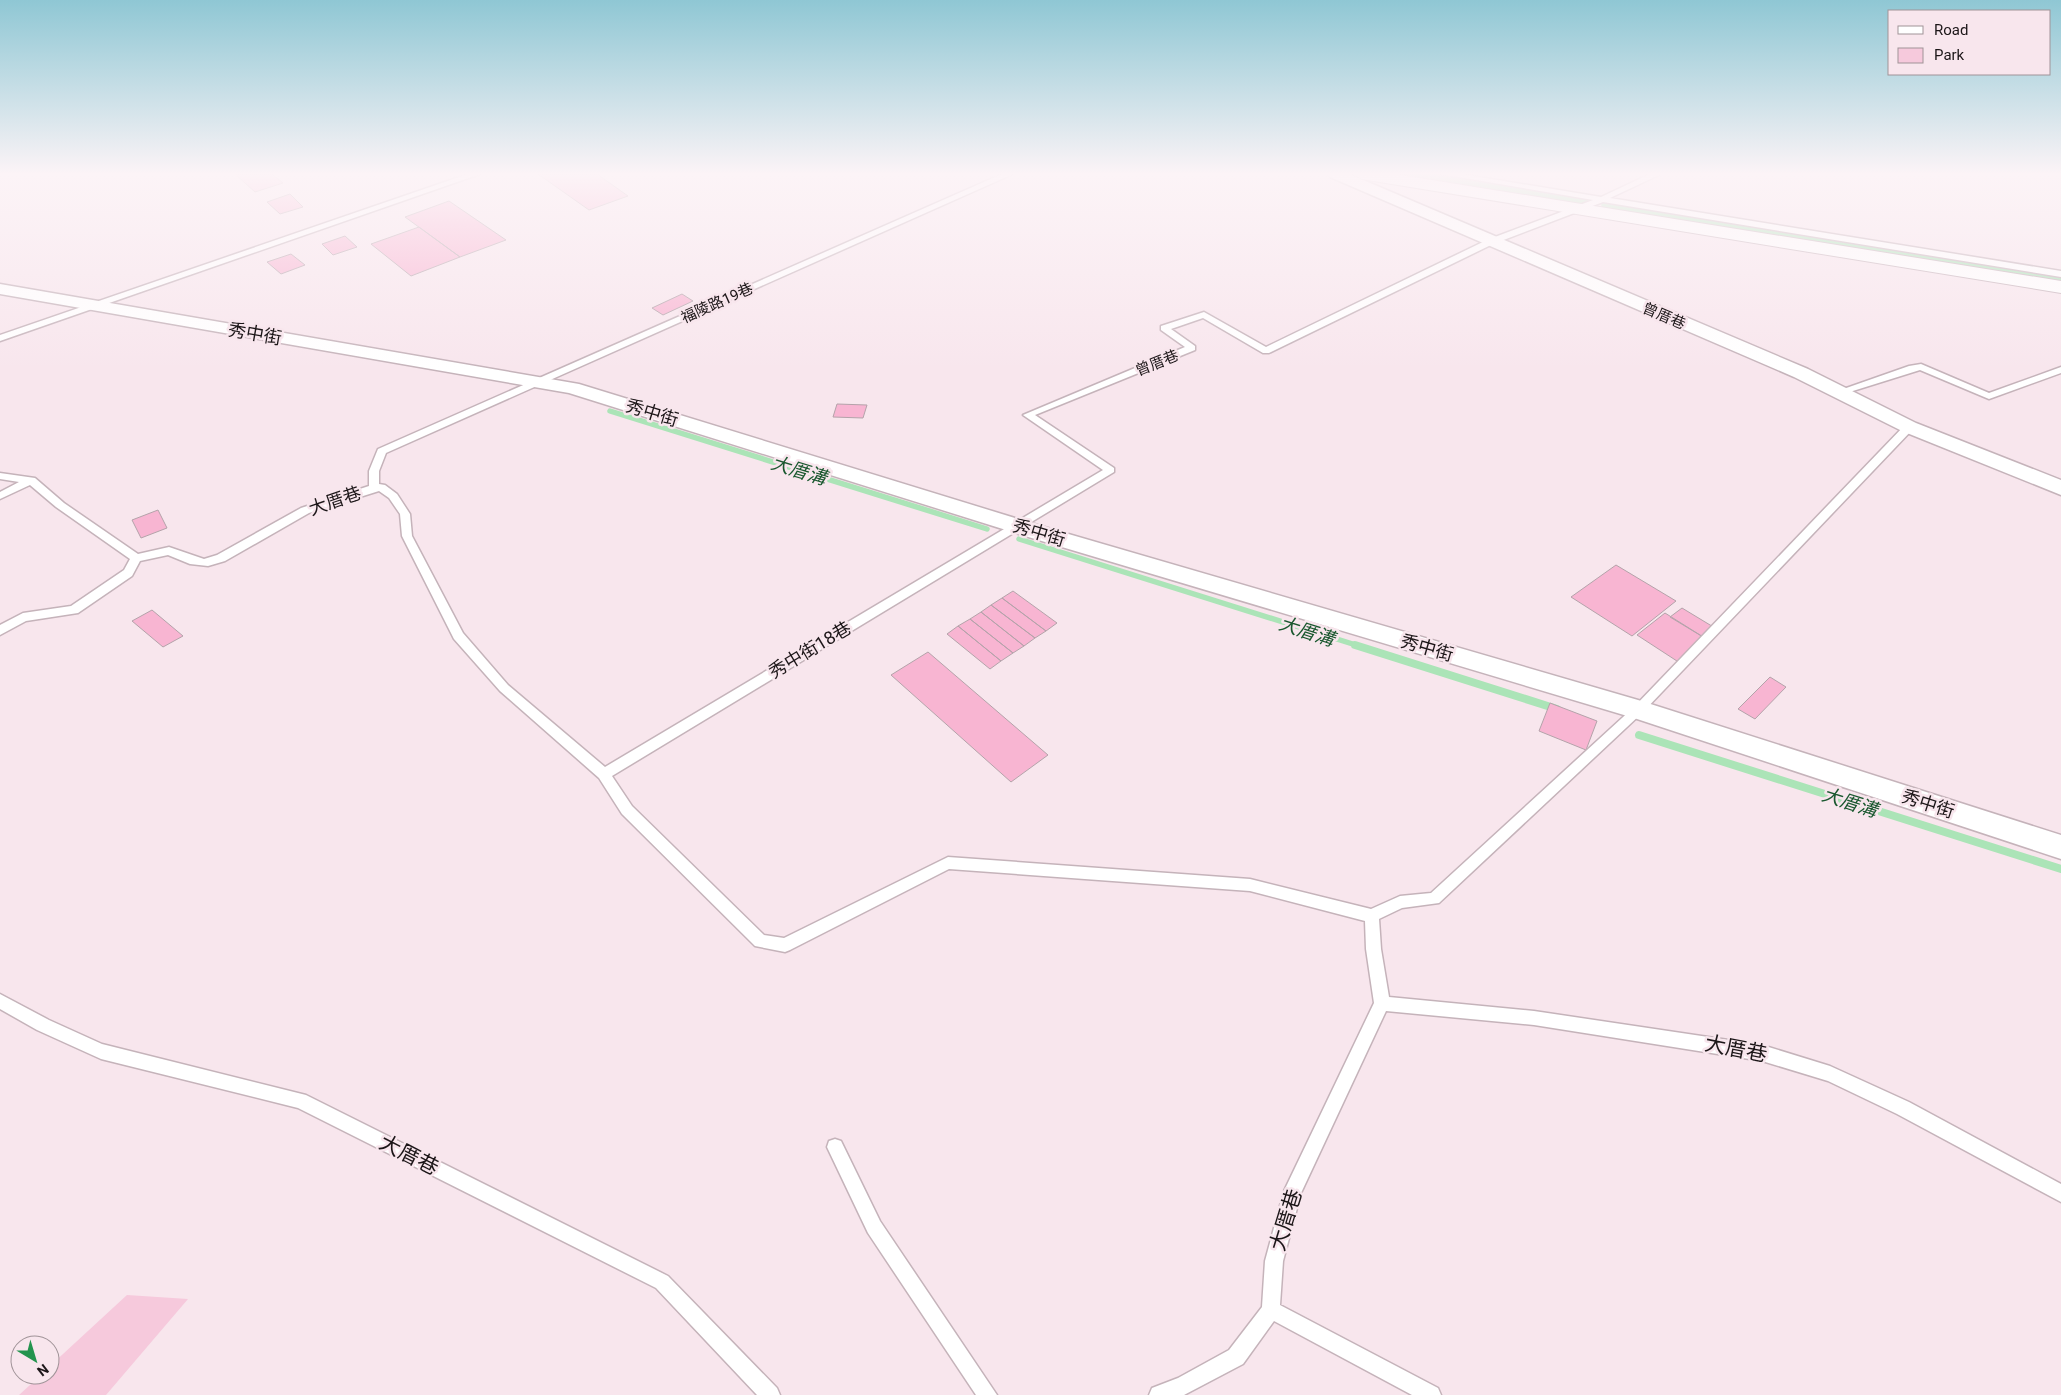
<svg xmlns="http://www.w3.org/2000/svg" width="2061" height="1395" font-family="Roboto,'Noto Sans TC',sans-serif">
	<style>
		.green { fill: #f6c9dc }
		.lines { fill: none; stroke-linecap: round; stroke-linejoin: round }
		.stream-far1 { stroke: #abe4b7; stroke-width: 5.5 }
		.stream { stroke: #abe4b7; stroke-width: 8 }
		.canal { fill: #abe4b7; fill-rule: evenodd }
		.building { fill: #f8b5d2; stroke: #b4a3aa }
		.service-casing { stroke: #c5b3ba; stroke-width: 3 }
		.minor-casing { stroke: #c5b3ba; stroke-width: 3 }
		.tertiary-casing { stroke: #c5b3ba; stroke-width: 2 }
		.service { fill: #fff; fill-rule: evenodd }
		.minor { fill: #fff; fill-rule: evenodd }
		.tertiary { fill: #fff; fill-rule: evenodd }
		.labels { text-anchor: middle; stroke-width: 5; stroke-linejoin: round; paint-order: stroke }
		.far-street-label { font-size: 15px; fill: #1c1618; stroke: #f8e6ed }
		.street-label { font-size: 18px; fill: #1c1618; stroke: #f8e6ed }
		.water-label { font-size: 19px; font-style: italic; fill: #1a582f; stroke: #f8e6ed }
		.near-street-label { font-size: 21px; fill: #1c1618; stroke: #f8e6ed }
	</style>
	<rect width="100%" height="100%" fill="#f8e6ed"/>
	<path class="green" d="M 127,1295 L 188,1299 L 106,1395 L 19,1395 L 41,1375 L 50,1375 L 50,1366 Z"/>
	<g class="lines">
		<path class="stream-far1" d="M 610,411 L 987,529
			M 1019,539 L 1359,646"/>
		<path class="stream" d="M 1355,645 L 1557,709
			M 1639,735 L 2061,869"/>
		<path class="canal" d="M 1400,174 L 1440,174 L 1581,195 L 1589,200 L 1581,205 L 1407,179 Z
			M 1609,200 L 2061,276 L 2061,286 L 1603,208 L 1601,205 L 1603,202 Z"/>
	</g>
	<path class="building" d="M 235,174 L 272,174 L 283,183 L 255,192 Z
		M 538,174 L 597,174 L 628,196 L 589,210 Z
		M 290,194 L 303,207 L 280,214 L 267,202 Z
		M 449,201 L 506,240 L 460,257 L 405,217 Z
		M 419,227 L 460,257 L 411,276 L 371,244 Z
		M 345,236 L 357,247 L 333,255 L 322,244 Z
		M 291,254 L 305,265 L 281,274 L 267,262 Z
		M 682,294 L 693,301 L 663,315 L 652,308 Z
		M 837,404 L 867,405 L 863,418 L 833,417 Z
		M 158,510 L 167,528 L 141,538 L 132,520 Z
		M 1616,565 L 1676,601 L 1632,636 L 1571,597 Z
		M 1013,591 L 1057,623 L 1046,631 L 1002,598 Z
		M 1002,598 L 1046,631 L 1035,638 L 991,605 Z
		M 991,605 L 1035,638 L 1024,646 L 981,612 Z
		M 1682,608 L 1720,631 L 1708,640 L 1670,617 Z
		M 152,610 L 183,636 L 163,647 L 132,621 Z
		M 981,612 L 1024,646 L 1013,653 L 970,619 Z
		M 1665,613 L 1708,640 L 1680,663 L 1637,635 Z
		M 970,619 L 1013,653 L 1001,661 L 958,626 Z
		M 958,626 L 1001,661 L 990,669 L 947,634 Z
		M 928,652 L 1048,755 L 1011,782 L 891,675 Z
		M 1770,677 L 1786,687 L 1755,719 L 1738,709 Z
		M 1550,703 L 1597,721 L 1586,750 L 1539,731 Z"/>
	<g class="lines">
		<defs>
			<path id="service" d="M 468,174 L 480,174 L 0,341 L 0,335 Z
				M 1002,174 L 1013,174 L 386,453 L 379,471 L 379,484 L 385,485 L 397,494 L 410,514 L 412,536 L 463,633 L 508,685 L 605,767 L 1103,470 L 1023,415 L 1185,347 L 1161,330 L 1161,326 L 1204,312 L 1266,347 L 1487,240 L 1593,200 L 1441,174 L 1461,174 L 1601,197 L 1650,174 L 1661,174 L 1610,198 L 2061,271 L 2061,277 L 1603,202 L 1493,244 L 1269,353 L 1263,353 L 1203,318 L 1171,329 L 1195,346 L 1195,350 L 1035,415 L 1114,468 L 1114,472 L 612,776 L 632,806 L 764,935 L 784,938 L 948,857 L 1250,879 L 1371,909 L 1400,896 L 1431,893 L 1634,707 L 1905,425 L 1913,425 L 1913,429 L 1642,713 L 1439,903 L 1402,908 L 1379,919 L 1381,949 L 1389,997 L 1534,1011 L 1762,1045 L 1830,1066 L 1909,1102 L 2061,1184 L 2061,1202 L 1897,1114 L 1828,1081 L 1762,1061 L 1534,1025 L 1386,1011 L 1301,1193 L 1283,1261 L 1280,1305 L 1438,1388 L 1441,1395 L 1412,1395 L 1274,1321 L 1243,1364 L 1184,1395 L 1149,1395 L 1152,1388 L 1178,1378 L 1229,1350 L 1262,1307 L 1265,1261 L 1284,1191 L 1374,1003 L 1366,949 L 1365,921 L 1250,891 L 949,869 L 790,950 L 785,952 L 755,946 L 622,814 L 599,778 L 500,691 L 454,639 L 402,536 L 400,514 L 389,498 L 379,491 L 309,513 L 225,561 L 208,566 L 190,564 L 168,555 L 140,561 L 132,576 L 78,613 L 26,621 L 0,635 L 0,625 L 23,613 L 71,606 L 124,570 L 130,559 L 56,507 L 30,485 L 0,499 L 0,492 L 19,482 L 0,479 L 0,473 L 35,478 L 64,503 L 138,554 L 169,547 L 204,559 L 217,555 L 301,508 L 369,486 L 369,471 L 378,449 Z
				M 1921,364 L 1989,393 L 2061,367 L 2061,373 L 1989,399 L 1920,370 L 1840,395 L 1837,396 L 1832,393 L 1909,366 Z
				M 0,994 L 49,1020 L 102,1044 L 306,1095 L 668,1276 L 777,1388 L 780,1395 L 757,1395 L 656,1288 L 298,1108 L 101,1059 L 37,1030 L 0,1009 Z
				M 835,1139 L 841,1141 L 880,1221 L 997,1395 L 976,1395 L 868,1233 L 827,1147 L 829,1141 Z"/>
			<path id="minor" d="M 1328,174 L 1349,174 L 1808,369 L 1916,423 L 2061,480 L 2061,495 L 1902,431 L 1794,377 L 1330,177 Z
				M 0,284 L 579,384 L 1041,526 L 1638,700 L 2061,835 L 2061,859 L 1634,718 L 1025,536 L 569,393 L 0,294 Z"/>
			<path id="tertiary" d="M 1353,174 L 1394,174 L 2061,281 L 2061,293 L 1361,179 Z"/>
		</defs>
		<use href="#service" class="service-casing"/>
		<use href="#minor" class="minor-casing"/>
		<use href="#tertiary" class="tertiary-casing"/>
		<use href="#service" class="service"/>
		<use href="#minor" class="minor"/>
		<use href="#tertiary" class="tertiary"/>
	</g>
	<linearGradient id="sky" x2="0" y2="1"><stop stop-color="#8fc7d4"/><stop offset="0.47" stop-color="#fcf4f7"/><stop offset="1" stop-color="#fcf4f7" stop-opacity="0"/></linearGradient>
	<rect width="2061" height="370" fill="url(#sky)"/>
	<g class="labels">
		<g class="far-street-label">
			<text transform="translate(717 303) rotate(-24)" y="5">福陵路19巷</text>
			<text transform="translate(1664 316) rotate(23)" y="5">曾厝巷</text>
			<text transform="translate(1157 363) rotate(-22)" y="5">曾厝巷</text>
		</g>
		<g class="street-label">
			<text transform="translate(255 334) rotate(10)" y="6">秀中街</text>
			<text transform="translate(652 413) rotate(17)" y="6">秀中街</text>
			<text transform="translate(335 501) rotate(-19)" y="6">大厝巷</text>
			<text transform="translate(1039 533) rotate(17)" y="6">秀中街</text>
			<text transform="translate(1427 648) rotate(16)" y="6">秀中街</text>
			<text transform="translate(810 650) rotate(-31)" y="6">秀中街18巷</text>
			<text transform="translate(1928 804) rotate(18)" y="6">秀中街</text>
		</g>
		<g class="water-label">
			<text transform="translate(799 470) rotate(17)" y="7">大厝溝</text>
			<text transform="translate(1307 631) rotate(18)" y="7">大厝溝</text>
			<text transform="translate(1850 802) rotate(18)" y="7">大厝溝</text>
		</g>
		<g class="near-street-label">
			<text transform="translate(1736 1049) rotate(11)" y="7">大厝巷</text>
			<text transform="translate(409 1155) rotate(27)" y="7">大厝巷</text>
			<text transform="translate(1286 1220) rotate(-73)" y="7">大厝巷</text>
		</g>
	</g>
	<rect x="1888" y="10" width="162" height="65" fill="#f8e6ed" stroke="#a09398"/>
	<rect x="1898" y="26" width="25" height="8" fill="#ffffff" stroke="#a09398"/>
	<text x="1934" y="35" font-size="15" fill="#1c1618">Road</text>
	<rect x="1898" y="48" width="25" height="15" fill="#f6c9dc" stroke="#a09398"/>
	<text x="1934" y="60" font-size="15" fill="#1c1618">Park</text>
	<g transform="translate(35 1360) rotate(142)"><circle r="24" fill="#f8e6ed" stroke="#a09398"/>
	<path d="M0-4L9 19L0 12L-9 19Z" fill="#23944e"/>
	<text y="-8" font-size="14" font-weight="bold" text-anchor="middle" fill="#1c1618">N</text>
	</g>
</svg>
